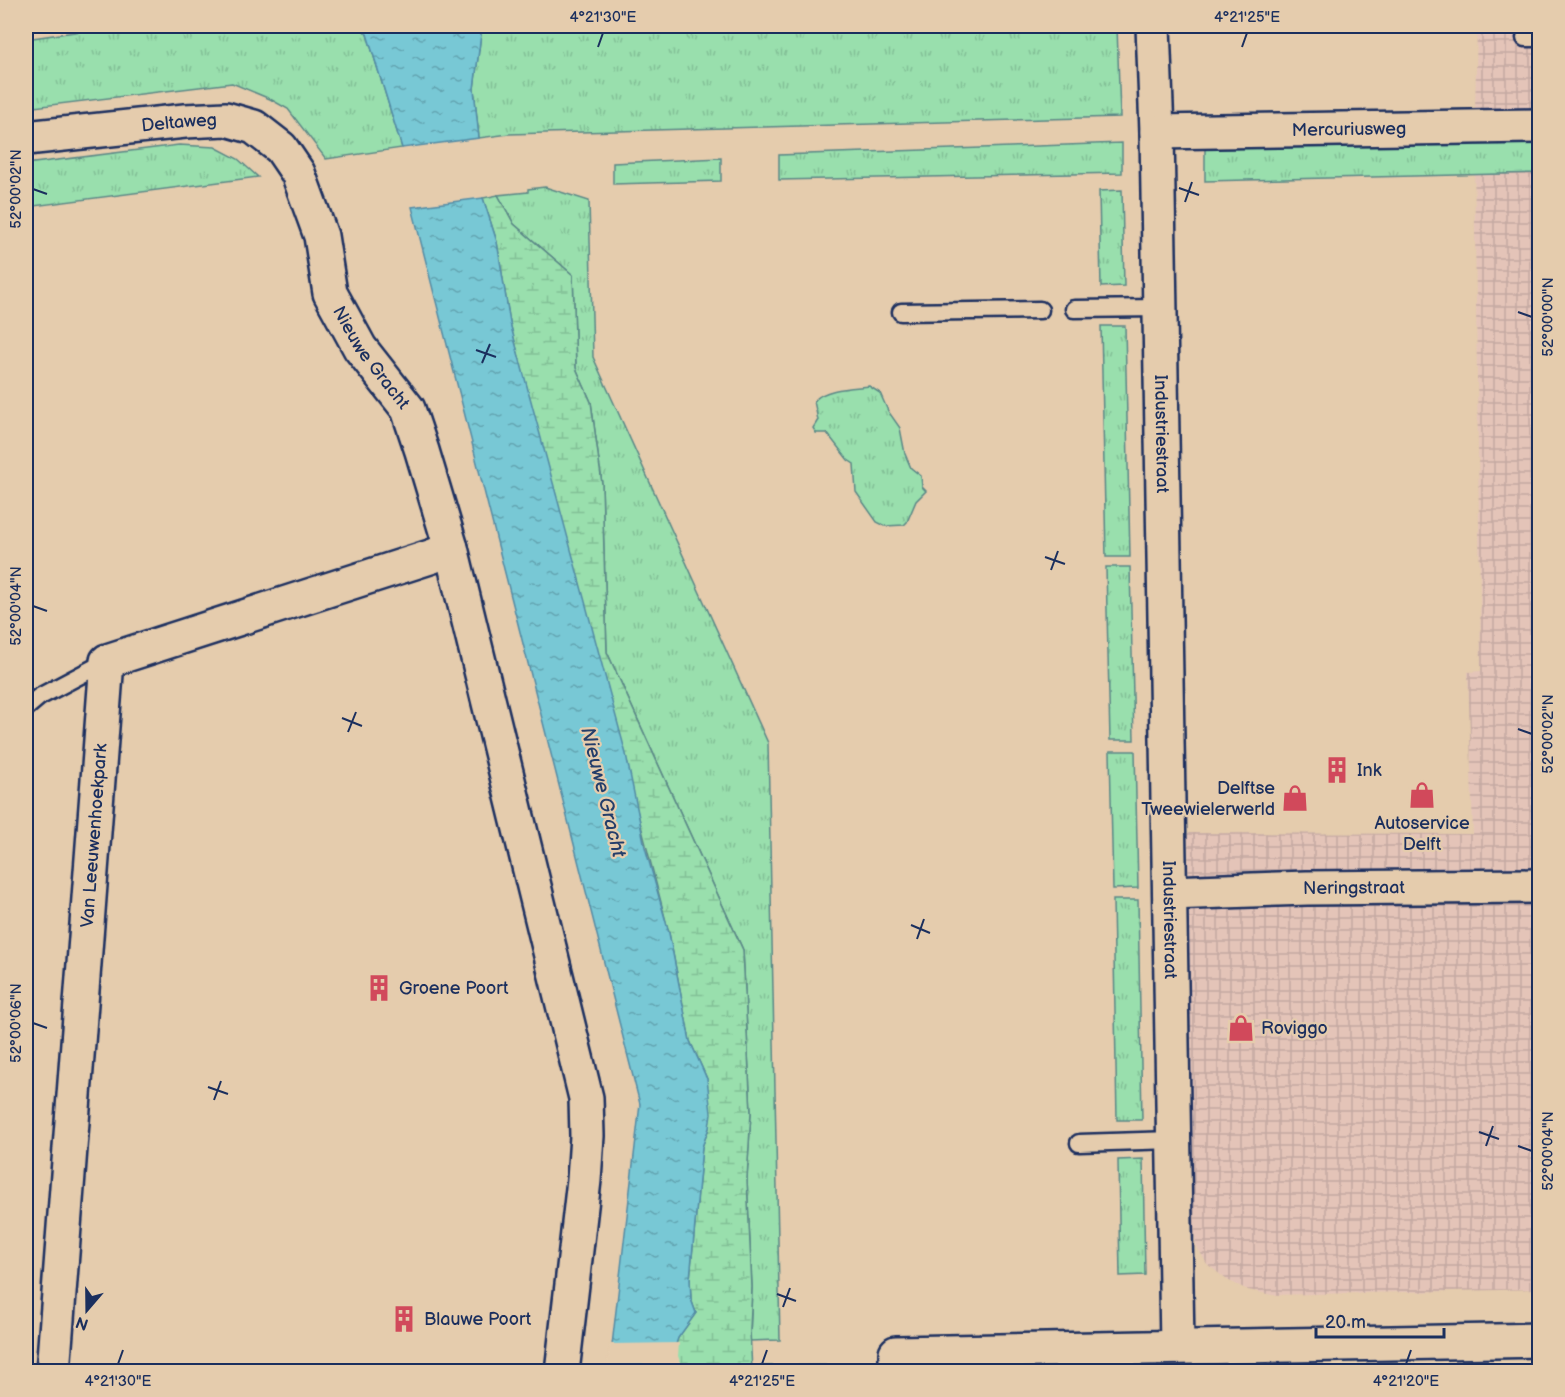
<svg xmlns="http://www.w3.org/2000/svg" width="1565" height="1397" font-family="'Balsamiq Sans',sans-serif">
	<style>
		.industrial { fill: url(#industrial-grid) }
		.grass { fill: url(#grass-tufts); stroke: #5a8786; stroke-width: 1.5 }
		.wetland { fill: url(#wetland-marsh); stroke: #5a8786; stroke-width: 1.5 }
		.water { fill: url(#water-ripples); stroke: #538ba5; stroke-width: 1.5 }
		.pier { fill: #e5ccad }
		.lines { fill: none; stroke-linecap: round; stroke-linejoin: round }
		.lane-casing { stroke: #1b2f5e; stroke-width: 21 }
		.street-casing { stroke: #1b2f5e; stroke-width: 38 }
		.secondary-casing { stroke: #1b2f5e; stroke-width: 38 }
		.lane { stroke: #e5ccad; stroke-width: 16 }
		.street { stroke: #e5ccad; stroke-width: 33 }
		.secondary { stroke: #e5ccad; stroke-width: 33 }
		.ticks { fill: none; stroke: #1b2f5e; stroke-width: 2 }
		.labels { text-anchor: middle; stroke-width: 4.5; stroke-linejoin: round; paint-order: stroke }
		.street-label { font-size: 18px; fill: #1b2f5e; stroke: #e5ccad }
		.poi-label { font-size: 18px; fill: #1b2f5e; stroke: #e5ccad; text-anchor: start }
		.water-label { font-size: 20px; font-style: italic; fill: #243e6a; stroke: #e5ccad }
		.neatline { fill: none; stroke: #1b2f5e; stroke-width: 2 }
		.ticks-label { font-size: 15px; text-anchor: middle; fill: #1b2f5e }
	</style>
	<defs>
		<pattern id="industrial-grid" width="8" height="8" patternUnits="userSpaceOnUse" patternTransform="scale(1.5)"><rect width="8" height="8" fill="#e4c4b8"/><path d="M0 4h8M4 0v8" fill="none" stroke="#c3a9a1"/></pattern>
		<pattern id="grass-tufts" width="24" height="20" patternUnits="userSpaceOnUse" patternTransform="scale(1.5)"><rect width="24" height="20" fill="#99dfad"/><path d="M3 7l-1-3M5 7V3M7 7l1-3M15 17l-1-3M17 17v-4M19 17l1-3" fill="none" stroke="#83c097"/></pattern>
		<pattern id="wetland-marsh" width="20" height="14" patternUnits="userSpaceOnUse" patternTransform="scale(1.5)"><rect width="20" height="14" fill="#99dfad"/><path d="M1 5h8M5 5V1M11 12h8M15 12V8" fill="none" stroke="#83c097"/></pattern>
		<pattern id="water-ripples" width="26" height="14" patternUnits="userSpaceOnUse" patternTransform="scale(1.5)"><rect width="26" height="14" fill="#78c8d5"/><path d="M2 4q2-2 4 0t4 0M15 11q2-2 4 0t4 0" fill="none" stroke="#62a3b0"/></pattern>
	</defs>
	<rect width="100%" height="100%" fill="#e5ccad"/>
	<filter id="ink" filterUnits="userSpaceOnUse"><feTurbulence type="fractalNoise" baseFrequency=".0167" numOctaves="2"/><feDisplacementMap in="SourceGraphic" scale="12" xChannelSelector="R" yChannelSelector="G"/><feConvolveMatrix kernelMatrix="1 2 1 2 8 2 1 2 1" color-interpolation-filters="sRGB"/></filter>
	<g filter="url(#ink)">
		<path class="industrial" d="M 1477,26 L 1539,26 L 1539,1289 L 1272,1295 L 1248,1290 L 1227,1280 L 1207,1264 L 1196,1245 L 1192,1222 L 1188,833 L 1473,834 L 1468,672 L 1481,671 L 1474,155 Z"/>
		<path class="grass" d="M 116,26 L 359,26 L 367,34 L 402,148 L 326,159 L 288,109 L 270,99 L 232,83 L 26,108 L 26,39 Z
			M 482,26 L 1117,26 L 1120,117 L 509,134 L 479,138 L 474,89 Z
			M 1122,143 L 1122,173 L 779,180 L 779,155 Z
			M 1539,143 L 1539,173 L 1205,181 L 1205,147 Z
			M 179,145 L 215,147 L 238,159 L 258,177 L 26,207 L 26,164 Z
			M 721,158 L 721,181 L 613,184 L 613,163 Z
			M 545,187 L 589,201 L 593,357 L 768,743 L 780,1340 L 750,1341 L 752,1287 L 747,1179 L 751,1113 L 743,950 L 607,652 L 602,484 L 591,402 L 576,368 L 573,275 L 514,224 L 498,195 L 528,192 L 528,189 Z
			M 1122,190 L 1124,286 L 1101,287 L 1099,191 Z
			M 1101,326 L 1125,326 L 1130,557 L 1106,557 Z
			M 869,386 L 880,393 L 888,411 L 900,428 L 905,454 L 911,468 L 921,476 L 922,487 L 926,491 L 916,501 L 907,522 L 904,525 L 885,526 L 877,522 L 856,492 L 854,464 L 848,460 L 827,433 L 816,433 L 813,428 L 818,420 L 814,401 C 825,388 853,388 869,386 Z
			M 1106,567 L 1130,567 L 1134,740 L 1110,740 Z
			M 1110,751 L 1135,751 L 1138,888 L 1113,889 Z
			M 1113,900 L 1138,900 L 1142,1120 L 1117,1120 Z
			M 1143,1159 L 1145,1275 L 1120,1276 L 1118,1160 Z
			M 863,1365 L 863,1371 L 752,1371 L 751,1366 Z"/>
		<path class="wetland" d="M 498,195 L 514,224 L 573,275 L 576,368 L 591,402 L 602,484 L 607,652 L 743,950 L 751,1113 L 747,1179 L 752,1287 L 750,1330 L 752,1371 L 678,1371 L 675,1347 L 678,1338 L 696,1313 L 691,1299 L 690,1279 L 702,1147 L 709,1128 L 707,1079 L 690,1041 L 669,933 L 510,323 L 497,242 L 483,198 Z"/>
		<path class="water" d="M 359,26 L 482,26 L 474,89 L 479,138 L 402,148 L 367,34 Z
			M 483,198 L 497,242 L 510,323 L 626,754 L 645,847 L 669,933 L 690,1041 L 707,1079 L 711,1113 L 709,1128 L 702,1147 L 690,1279 L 691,1299 L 696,1313 L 678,1338 L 675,1347 L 678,1371 L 609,1371 L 640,1104 L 412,207 Z"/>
		<path class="pier" d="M 679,1343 L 678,1356 L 681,1364 L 607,1365 L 610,1344 Z"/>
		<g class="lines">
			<defs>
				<path id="lane" d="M 1525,38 L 1540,38
					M 1074,309 L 1160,308
					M 901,312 L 1040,310
					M 26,708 L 39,697 L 107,661
					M 1079,1143 L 1173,1140"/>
				<g id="street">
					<path id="s1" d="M 1153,26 L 1157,132 L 1177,1347"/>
					<path id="s2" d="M 1157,132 L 1540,126"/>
					<path id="s3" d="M 1170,893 L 1307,888 L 1540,886"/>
					<path id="s4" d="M 53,1372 L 107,661 L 433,556 L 451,548"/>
					<path d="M 896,1372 L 896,1353 L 1540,1340"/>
				</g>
				<g id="secondary">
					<path id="s5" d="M 26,138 L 185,121 L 226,119 L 254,127 L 281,148 L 298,173 L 321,236 L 330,293 L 360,348 L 408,409 L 422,451 L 451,548 L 586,1098 L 587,1136 L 584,1180 L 562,1372"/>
				</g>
			</defs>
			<use href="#lane" class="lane-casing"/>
			<use href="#street" class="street-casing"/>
			<use href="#secondary" class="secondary-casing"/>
			<use href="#lane" class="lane"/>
			<use href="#street" class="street"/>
			<use href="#secondary" class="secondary"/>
		</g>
	</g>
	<path class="ticks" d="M 598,47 L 603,33M 1242,47 L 1247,33M 1179,188 L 1199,195M 33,189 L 47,194M 1185,202 L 1192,182M 1518,312 L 1532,317M 476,350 L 496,357M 482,363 L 490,344M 1045,557 L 1065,564M 1051,570 L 1058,551M 33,606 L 47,611M 342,718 L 362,726M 1518,729 L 1532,734M 348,732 L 356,712M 911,925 L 930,933M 917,939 L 924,919M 33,1023 L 47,1028M 208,1087 L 228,1094M 214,1100 L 221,1081M 1479,1132 L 1499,1139M 1486,1146 L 1493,1126M 1518,1146 L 1532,1151M 777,1294 L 796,1301M 783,1307 L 790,1288M 118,1364 L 123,1350M 762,1364 L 767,1350M 1406,1364 L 1411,1350"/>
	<defs>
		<symbol id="building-bare" viewBox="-9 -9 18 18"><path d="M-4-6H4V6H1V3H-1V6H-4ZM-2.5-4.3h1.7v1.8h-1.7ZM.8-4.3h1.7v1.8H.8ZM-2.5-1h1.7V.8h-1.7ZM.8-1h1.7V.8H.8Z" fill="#d1495b" stroke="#e5ccad" stroke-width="2.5" paint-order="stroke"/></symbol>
		<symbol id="shop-bare" viewBox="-9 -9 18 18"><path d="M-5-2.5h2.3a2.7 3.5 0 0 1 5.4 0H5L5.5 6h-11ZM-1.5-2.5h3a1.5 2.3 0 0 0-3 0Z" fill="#d1495b" stroke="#e5ccad" stroke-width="2.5" paint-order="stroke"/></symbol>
	</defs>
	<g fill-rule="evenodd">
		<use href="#building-bare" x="1318" y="751" width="38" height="38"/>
		<use href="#shop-bare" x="1403" y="776" width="38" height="38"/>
		<use href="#shop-bare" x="1276" y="779" width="38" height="38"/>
		<use href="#building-bare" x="360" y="969" width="38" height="38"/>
		<use href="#shop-bare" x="1222" y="1009" width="38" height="38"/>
		<use href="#building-bare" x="385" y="1300" width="38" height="38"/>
	</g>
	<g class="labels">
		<g class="street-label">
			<text dy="6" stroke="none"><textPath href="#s5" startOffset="154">Deltaweg</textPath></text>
			<text dy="6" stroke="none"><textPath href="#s2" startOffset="192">Mercuriusweg</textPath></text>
			<text dy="6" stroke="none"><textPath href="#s5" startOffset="496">Nieuwe Gracht</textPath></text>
			<text dy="6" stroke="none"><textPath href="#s1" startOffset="408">Industriestraat</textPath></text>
			<text dy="6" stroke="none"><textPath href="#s4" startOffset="538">Van Leeuwenhoekpark</textPath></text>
			<text dy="6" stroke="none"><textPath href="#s3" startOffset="184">Neringstraat</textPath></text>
			<text dy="6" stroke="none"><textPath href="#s1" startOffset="894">Industriestraat</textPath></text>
		</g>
		<g class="poi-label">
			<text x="1357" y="776">Ink</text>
			<text x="1275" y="794" text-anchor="end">Delftse<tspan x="1275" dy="21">Tweewielerwerld</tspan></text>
			<text x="1422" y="829" text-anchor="middle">Autoservice<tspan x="1422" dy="21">Delft</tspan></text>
			<text x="399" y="994">Groene Poort</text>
			<text x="1261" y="1034">Roviggo</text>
			<text x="424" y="1325">Blauwe Poort</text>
		</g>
		<g class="water-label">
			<text transform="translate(604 792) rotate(76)" y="7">Nieuwe Gracht</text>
		</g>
	</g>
	<rect width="1565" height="1397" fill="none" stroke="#e5ccad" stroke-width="66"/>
	<g transform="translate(87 1310) rotate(200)" stroke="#e5ccad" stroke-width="4.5" paint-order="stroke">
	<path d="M0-4.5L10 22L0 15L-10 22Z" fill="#1b2f5e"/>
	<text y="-9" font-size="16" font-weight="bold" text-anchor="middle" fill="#1b2f5e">N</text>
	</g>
	<path d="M1316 1328v9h128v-9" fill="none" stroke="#1b2f5e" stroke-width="3"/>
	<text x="1325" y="1328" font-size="18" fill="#1b2f5e" stroke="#e5ccad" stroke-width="4.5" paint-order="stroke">20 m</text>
	<rect x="33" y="33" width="1499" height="1331" class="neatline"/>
	<g class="ticks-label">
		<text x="603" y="22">4°21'30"E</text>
		<text x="1247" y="22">4°21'25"E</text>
		<text transform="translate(16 189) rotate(-90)" y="5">52°00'02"N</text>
		<text transform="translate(1548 317) rotate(-90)" y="5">52°00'00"N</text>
		<text transform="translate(16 606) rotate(-90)" y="5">52°00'04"N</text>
		<text transform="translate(1548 734) rotate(-90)" y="5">52°00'02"N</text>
		<text transform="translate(16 1023) rotate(-90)" y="5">52°00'06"N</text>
		<text transform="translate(1548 1151) rotate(-90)" y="5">52°00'04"N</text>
		<text x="118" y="1386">4°21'30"E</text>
		<text x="762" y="1386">4°21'25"E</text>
		<text x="1406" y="1386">4°21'20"E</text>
	</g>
</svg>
